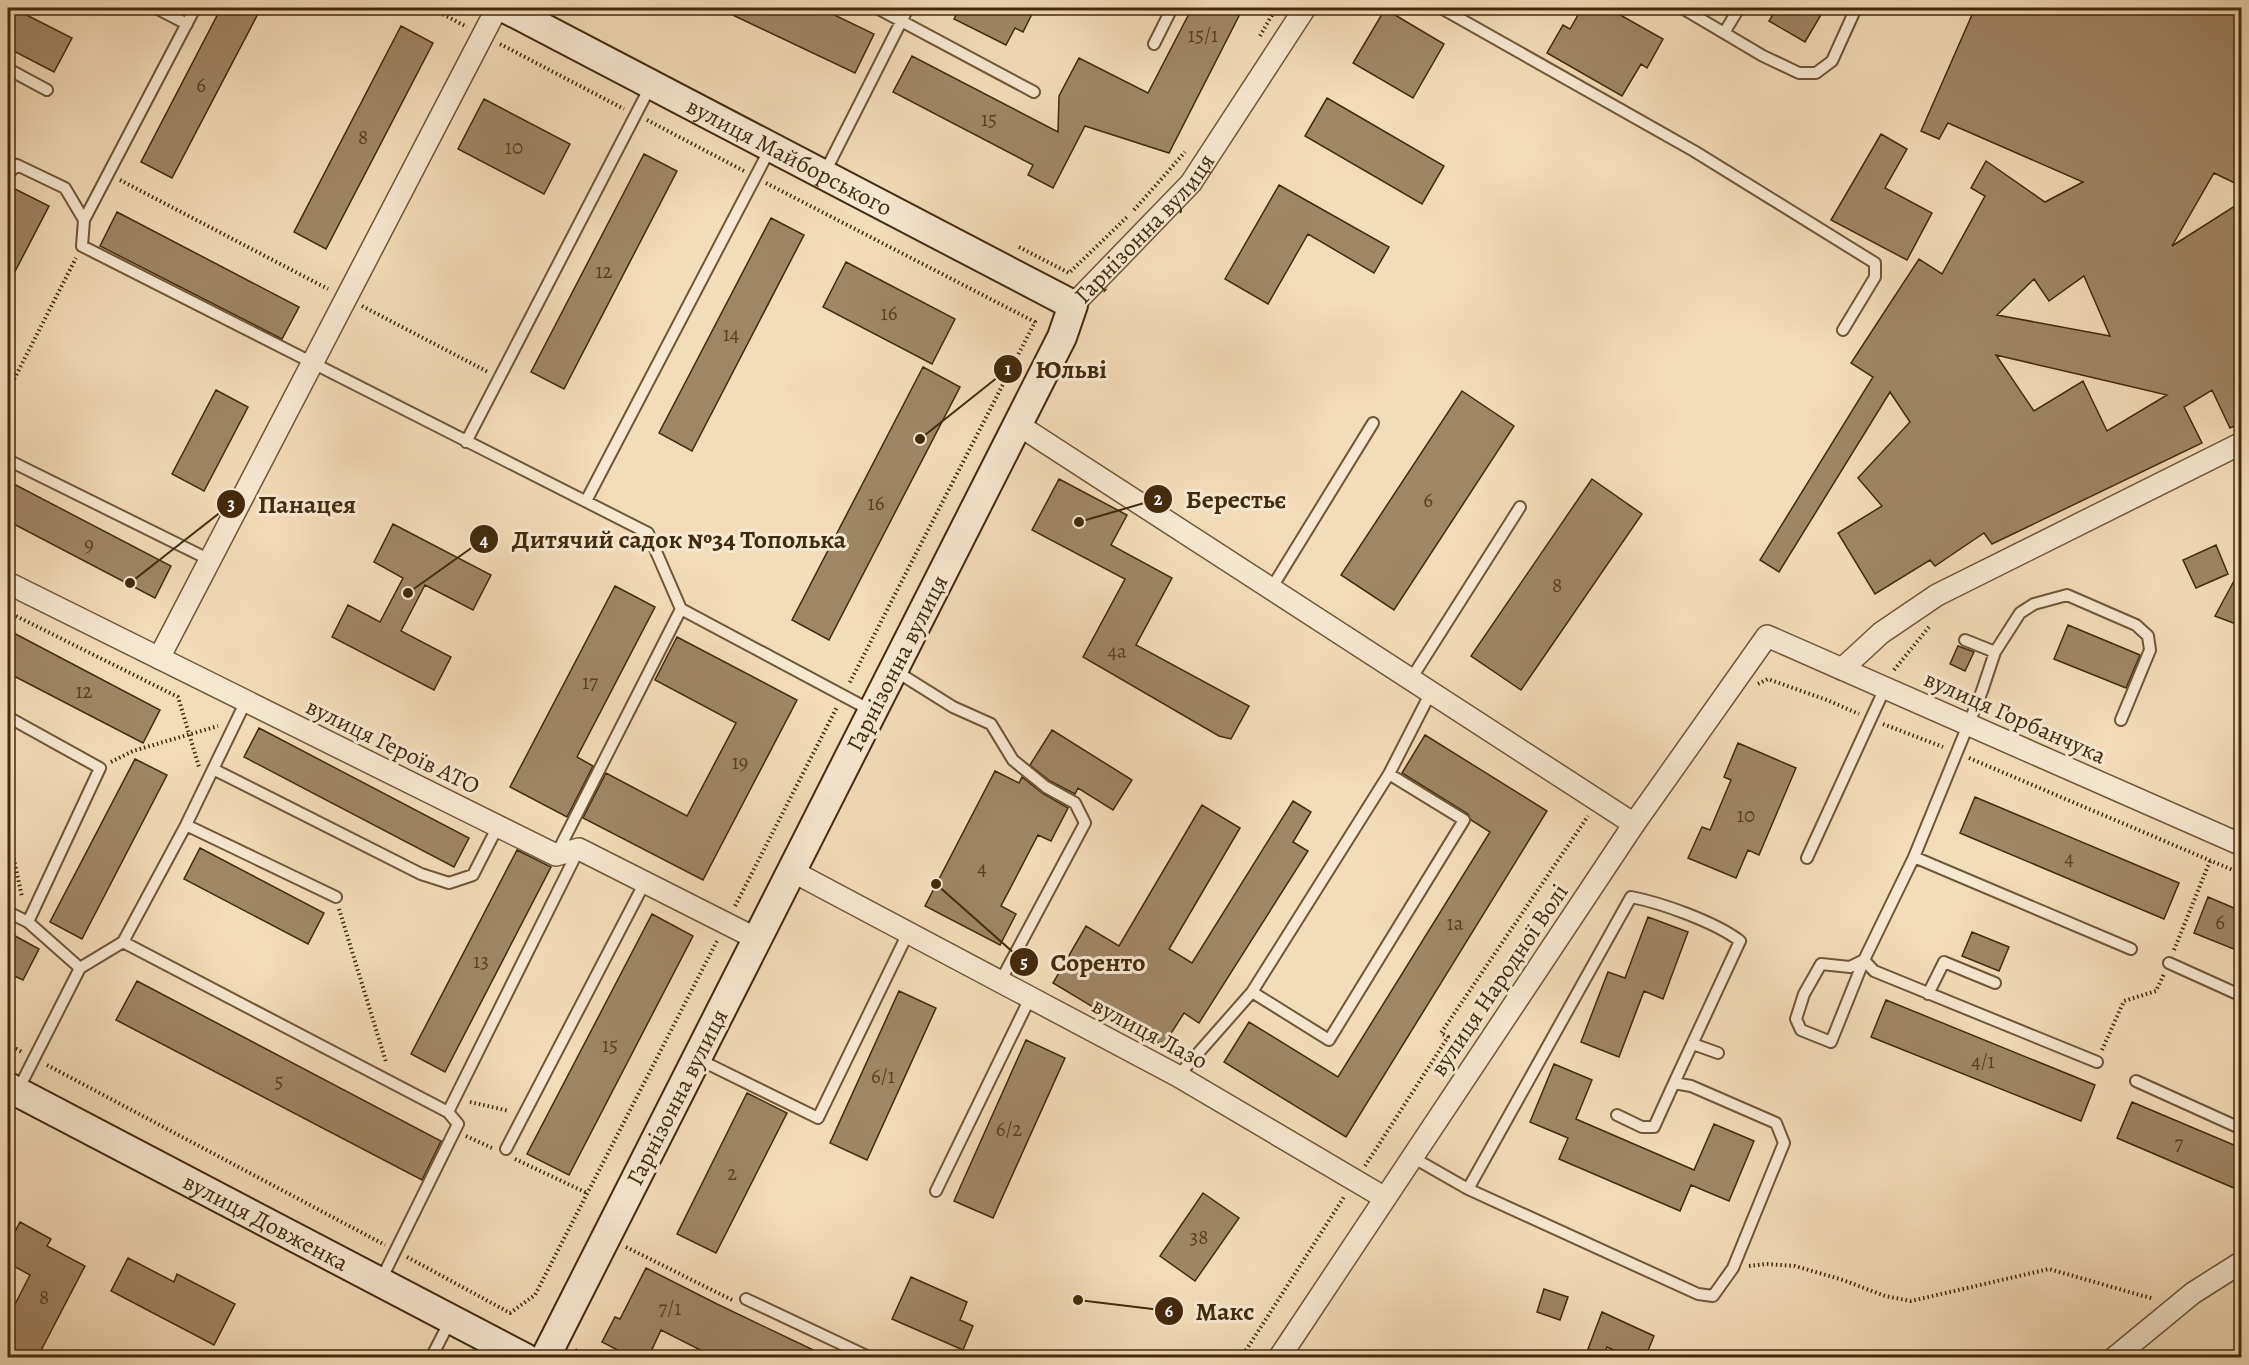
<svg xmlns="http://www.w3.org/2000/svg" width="2249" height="1365" font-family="Alegreya,serif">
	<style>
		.building { fill: #9f8765; stroke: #432a0b; stroke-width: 1.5; fill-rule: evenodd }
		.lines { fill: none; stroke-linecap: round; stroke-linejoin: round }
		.lane-casing { stroke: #6f5736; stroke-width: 14 }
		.street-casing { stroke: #6f5736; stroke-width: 24 }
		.secondary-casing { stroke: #432a0b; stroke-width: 32 }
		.path { stroke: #432a0b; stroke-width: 4; stroke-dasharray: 1.5 3; stroke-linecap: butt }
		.lane { stroke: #f7e9d1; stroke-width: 10 }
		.street { stroke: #f7e9d1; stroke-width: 21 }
		.secondary { stroke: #f7e9d1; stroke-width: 28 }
		.labels { text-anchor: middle; stroke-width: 6; stroke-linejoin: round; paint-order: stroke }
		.number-label { font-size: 21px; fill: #5a4122 }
		.street-label { font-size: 24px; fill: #432a0b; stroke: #f7e9d1 }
		.leader { fill: none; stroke: #432a0b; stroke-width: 2 }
		.callout-dot { fill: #432a0b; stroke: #f7e9d1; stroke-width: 2 }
		.mark-label { font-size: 18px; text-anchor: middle; font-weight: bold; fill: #fff }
		.callout-label { font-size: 26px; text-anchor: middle; font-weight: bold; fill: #432a0b; stroke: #f7e9d1; stroke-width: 6; stroke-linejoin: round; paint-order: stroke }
	</style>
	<rect width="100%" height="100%" fill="#f3ddb8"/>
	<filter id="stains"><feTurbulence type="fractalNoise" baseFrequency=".00333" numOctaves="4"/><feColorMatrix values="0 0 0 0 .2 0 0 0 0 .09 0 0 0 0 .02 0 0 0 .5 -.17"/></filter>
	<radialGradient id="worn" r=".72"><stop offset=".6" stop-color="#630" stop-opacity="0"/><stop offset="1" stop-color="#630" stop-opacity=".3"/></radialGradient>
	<path class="building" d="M 8,8 L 13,8 L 72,38 L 54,72 L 8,48 Z
		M 221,8 L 261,8 L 172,178 L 141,162 Z
		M 718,8 L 820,8 L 874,34 L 855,73 Z
		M 960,8 L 1035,8 L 1023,32 L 1015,28 L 1006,45 L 954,19 Z
		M 1192,8 L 1243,8 L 1169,153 L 1085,126 L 1053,188 L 1028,175 L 1033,165 L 893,92 L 912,56 L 1058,132 L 1059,96 L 1079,58 L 1148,93 Z
		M 1582,8 L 1608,8 L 1663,39 L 1647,68 L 1641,64 L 1622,96 L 1547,53 L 1563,25 L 1570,29 Z
		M 1777,8 L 1825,8 L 1805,42 L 1769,21 Z
		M 1975,8 L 2227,8 L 2241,14 L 2241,186 L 2214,173 L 2172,246 L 2241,202 L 2241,423 L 2230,428 L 2212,390 L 2184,407 L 2202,443 L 1992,544 L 1984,533 L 1935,566 L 1930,560 L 1875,594 L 1838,533 L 1882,506 L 1858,478 L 1910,422 L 1890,392 L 1779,572 L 1760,560 L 1873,377 L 1851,363 L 1919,259 L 1942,274 L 1985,196 L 1971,188 L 1986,161 L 2045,202 L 2083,182 L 1948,123 L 1939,139 L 1921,131 ZM 2084,276 L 2110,336 L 1997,315 L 2034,279 L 2049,301 ZM 1996,355 L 2086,376 L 2167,395 L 2107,431 L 2083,381 L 2034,411 Z
		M 1385,9 L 1444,44 L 1413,98 L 1353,63 Z
		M 401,26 L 433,43 L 326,249 L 294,232 Z
		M 1327,98 L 1444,166 L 1422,204 L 1305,136 Z
		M 484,99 L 570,144 L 544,194 L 458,149 Z
		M 1881,134 L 1907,149 L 1885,188 L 1932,213 L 1907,260 L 1831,220 Z
		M 644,154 L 677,171 L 564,389 L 531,372 Z
		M 1279,185 L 1389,247 L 1374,273 L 1308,234 L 1268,304 L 1225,279 Z
		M 13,188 L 49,206 L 8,285 L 8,199 Z
		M 117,212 L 299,307 L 282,339 L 100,246 Z
		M 771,218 L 804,235 L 692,451 L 659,433 Z
		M 846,262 L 955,319 L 932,364 L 823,307 Z
		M 923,367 L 960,387 L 829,640 L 792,620 Z
		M 216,390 L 248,407 L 204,491 L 172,474 Z
		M 1462,391 L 1514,426 L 1394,610 L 1341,575 Z
		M 1059,479 L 1127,515 L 1111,545 L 1172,578 L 1136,645 L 1249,706 L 1231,739 L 1219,736 L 1083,657 L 1125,579 L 1032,530 Z
		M 1592,479 L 1642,514 L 1521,690 L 1471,656 Z
		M 8,481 L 171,566 L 155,598 L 8,521 Z
		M 393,524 L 491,575 L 473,610 L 425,585 L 401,631 L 451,657 L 434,690 L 332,637 L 348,605 L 380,622 L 403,578 L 374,562 Z
		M 2216,545 L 2228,574 L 2196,588 L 2183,560 Z
		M 2241,568 L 2241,626 L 2215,616 Z
		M 615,586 L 655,607 L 577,757 L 593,766 L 567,817 L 510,787 Z
		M 2068,625 L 2140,655 L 2126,688 L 2054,659 Z
		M 8,630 L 160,710 L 143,743 L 8,673 Z
		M 677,637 L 797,700 L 703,880 L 583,818 L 606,773 L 687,816 L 736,723 L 655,680 Z
		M 1958,646 L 1974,652 L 1965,671 L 1950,664 Z
		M 259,728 L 469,838 L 454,867 L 244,757 Z
		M 1052,730 L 1132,780 L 1113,810 L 1078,788 L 1075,794 L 1050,781 L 1030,765 Z
		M 1425,735 L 1547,811 L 1346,1137 L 1224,1062 L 1249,1022 L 1338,1077 L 1490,832 L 1471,820 L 1468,814 L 1402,773 Z
		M 1738,743 L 1796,768 L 1759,855 L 1748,850 L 1736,878 L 1688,858 L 1702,827 L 1710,830 L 1731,780 L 1724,777 Z
		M 135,759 L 167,775 L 82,939 L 50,922 Z
		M 995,771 L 1019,783 L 1022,777 L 1042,793 L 1068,808 L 1051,841 L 1038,835 L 1001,906 L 1016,914 L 1000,945 L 925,906 Z
		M 1975,797 L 2179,883 L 2164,919 L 1960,833 Z
		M 1293,801 L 1311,812 L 1293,842 L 1308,851 L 1199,1023 L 1184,1013 L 1163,1046 L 1125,1022 L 1123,1025 L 1053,983 L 1086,926 L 1119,946 L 1202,805 L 1240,828 L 1169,949 L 1192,963 Z
		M 200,848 L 324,913 L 308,944 L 184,879 Z
		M 517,850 L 551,867 L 445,1072 L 411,1054 Z
		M 2208,897 L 2241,911 L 2241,952 L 2194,933 Z
		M 652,914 L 693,936 L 569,1175 L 527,1154 Z
		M 1648,917 L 1688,932 L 1663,999 L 1644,991 L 1619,1057 L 1581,1042 L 1608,972 L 1625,978 Z
		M 8,932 L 39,949 L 23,980 L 8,973 Z
		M 1972,932 L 2009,947 L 1999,971 L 1962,956 Z
		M 137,981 L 441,1141 L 422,1180 L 116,1020 Z
		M 899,991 L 936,1008 L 867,1160 L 830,1143 Z
		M 1886,1000 L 2095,1085 L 2081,1121 L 1871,1037 Z
		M 1026,1040 L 1065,1058 L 993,1218 L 954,1201 Z
		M 1554,1064 L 1592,1080 L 1576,1119 L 1694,1170 L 1714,1124 L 1754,1141 L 1729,1201 L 1691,1185 L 1680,1211 L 1559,1159 L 1568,1138 L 1530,1122 Z
		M 747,1093 L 787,1113 L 716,1253 L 677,1234 Z
		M 2132,1102 L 2241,1148 L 2241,1191 L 2117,1138 Z
		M 1203,1193 L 1239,1218 L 1195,1281 L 1160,1256 Z
		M 20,1222 L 51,1239 L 47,1246 L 85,1266 L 37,1358 L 8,1358 L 8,1318 L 30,1275 L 8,1263 L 8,1245 Z
		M 128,1258 L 174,1282 L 177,1274 L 235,1304 L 214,1345 L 111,1291 Z
		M 646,1268 L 717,1304 L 830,1358 L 716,1358 L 661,1330 L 648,1358 L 633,1358 L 602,1342 L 615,1317 L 620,1319 Z
		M 911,1277 L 967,1302 L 960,1320 L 973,1326 L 963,1350 L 892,1319 Z
		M 1544,1289 L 1568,1297 L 1560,1320 L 1537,1312 Z
		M 1602,1312 L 1654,1336 L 1645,1358 L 1632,1358 L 1607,1347 L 1604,1354 L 1588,1349 Z"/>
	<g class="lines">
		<defs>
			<path id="lane" d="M 156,8 L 187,24
				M 195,8 L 84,220 L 82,246 L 648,533 L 681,609 L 872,711
				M 877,8 L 1034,92
				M 1441,8 L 1694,151 L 1875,263 L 1875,277 L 1843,330
				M 1682,8 L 1763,56 L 1799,73 L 1816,73 L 1832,61 L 1856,8
				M 1724,33 L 1739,8
				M 1154,44 L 1172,8
				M 8,69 L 47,90
				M 8,174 L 17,165 L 65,188 L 84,220
				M 824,174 L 908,8
				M 466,442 L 651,85
				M 8,460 L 210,560
				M 586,501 L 771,147
				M 1271,589 L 1373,423
				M 1965,640 L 1995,652
				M 894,670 L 953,707 L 991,724 L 1013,760 L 1046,787 L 1075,803 L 1085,823 L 1000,982
				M 1411,679 L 1520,507
				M 8,717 L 100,768 L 28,922 L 80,968
				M 213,769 L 421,874 L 449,883 L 473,875 L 498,826
				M 186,825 L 336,897
				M 556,855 L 681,609
				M 1914,857 L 2131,949
				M 1807,858 L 1885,688
				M 8,912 L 28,922
				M 123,942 L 448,1112
				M 1864,960 L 1831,1042 L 1801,1030 L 1796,1019 L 1804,994 L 1821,964 L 1850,967 Z
				M 2169,963 L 2242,996
				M 1252,992 L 1389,774
				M 1928,994 L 1944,962 L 1995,983
				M 1693,1044 L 1718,1053
				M 698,1059 L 818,1118 L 908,933
				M 2097,1062 L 1874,971 L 1864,960 L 1914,857 L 1982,691 L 1995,652 L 2020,613 L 2034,604 L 2067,595 L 2136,625 L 2148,636 L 2150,650 L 2121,720
				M 1178,1076 L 1252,992 L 1329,1040 L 1464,820 L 1389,774 L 1431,692
				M 2136,1081 L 2242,1129
				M 17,1092 L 80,968 L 123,942 L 186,825 L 246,701
				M 1617,1115 L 1642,1127 L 1654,1127 L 1674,1083
				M 506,1149 L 645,882
				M 1412,1157 L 1468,1189 L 1698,1294 L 1713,1296 L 1733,1268 L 1784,1143 L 1776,1123 L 1691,1086 L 1674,1083 L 1740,941 C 1715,922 1662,903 1631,897 L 1468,1189
				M 936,1191 L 1030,998
				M 380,1282 L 458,1124 L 448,1112 L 579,849
				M 746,1299 L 871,1358
				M 431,1358 L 451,1319"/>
			<g id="street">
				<path id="s1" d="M 1073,305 L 1191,183 L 1305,8"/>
				<path d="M 1017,424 L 1634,824"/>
				<path d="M 8,583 L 556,855 L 579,849 L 757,939"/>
				<path d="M 159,658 L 497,8"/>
				<path d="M 1842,669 L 1881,633 L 1937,595 L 2242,443"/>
				<path d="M 792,871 L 1178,1076 L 1385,1198"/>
				<path d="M 1279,1358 L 1634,824 L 1767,636 L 2242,845"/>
				<path d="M 2114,1358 L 2193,1293 L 2242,1262"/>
			</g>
			<g id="secondary">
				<path id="s2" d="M 505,8 L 1073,305 L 1062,337 L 545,1358"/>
				<path id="s3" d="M 8,1087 L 525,1358"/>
			</g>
		</defs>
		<use href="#lane" class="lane-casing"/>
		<use href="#street" class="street-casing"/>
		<use href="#secondary" class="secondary-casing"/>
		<path class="path" d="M 431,8 L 467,27
			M 1260,36 L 1276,8
			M 500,44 L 624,109
			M 647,120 L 744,171
			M 120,180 L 328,289
			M 766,183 L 1035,322 L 849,684
			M 1134,210 L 1185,152
			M 1019,247 L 1069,273 L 1127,217
			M 362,306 L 488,372
			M 8,391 L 76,258
			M 8,612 L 178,697 L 199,767
			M 1894,670 L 1929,627
			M 1758,684 L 1768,679 L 1827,700 L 1859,714
			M 1883,724 L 1943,747
			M 1969,758 L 2242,874
			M 111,762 L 133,751 L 218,726
			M 8,832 L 22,897
			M 735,906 L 837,707
			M 339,909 L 386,1062
			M 2174,950 L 2210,861
			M 8,1044 L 22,1052
			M 2102,1050 L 2124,1001 L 2156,991 L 2164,974
			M 47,1065 L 385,1245
			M 470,1102 L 509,1111
			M 466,1136 L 492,1148
			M 515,1159 L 587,1193
			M 1365,1166 L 1448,1037 L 1441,1033 L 1588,816
			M 626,1247 L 732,1300
			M 407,1257 L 510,1313 L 535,1295 L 718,939
			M 1749,1266 L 1767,1264 L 1795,1266 L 1843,1280 L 1885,1296 L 1911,1301 L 2049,1269 L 2154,1299
			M 575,1350 L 591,1358
			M 1241,1358 L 1344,1197"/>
		<use href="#lane" class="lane"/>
		<use href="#street" class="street"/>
		<use href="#secondary" class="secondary"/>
	</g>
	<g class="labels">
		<g class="number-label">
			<text x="1203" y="42">15/1</text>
			<text x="201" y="92">6</text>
			<text x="989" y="126">15</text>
			<text x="363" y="144">8</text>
			<text x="514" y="154">10</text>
			<text x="604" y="278">12</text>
			<text x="889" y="320">16</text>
			<text x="731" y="341">14</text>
			<text x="1428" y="507">6</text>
			<text x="876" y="510">16</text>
			<text x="89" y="551">9</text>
			<text x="1557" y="592">8</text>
			<text x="1117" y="658">4а</text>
			<text x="590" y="689">17</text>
			<text x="84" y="698">12</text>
			<text x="740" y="769">19</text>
			<text x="1746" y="822">10</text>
			<text x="2069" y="865">4</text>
			<text x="982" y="875">4</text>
			<text x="2220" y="929">6</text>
			<text x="1455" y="930">1а</text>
			<text x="481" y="968">13</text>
			<text x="610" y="1052">15</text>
			<text x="1983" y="1068">4/1</text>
			<text x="883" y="1083">6/1</text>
			<text x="279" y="1088">5</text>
			<text x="1009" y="1136">6/2</text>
			<text x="2179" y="1150">7</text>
			<text x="732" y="1180">2</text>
			<text x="1199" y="1244">38</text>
			<text x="44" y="1304">8</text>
			<text x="670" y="1315">7/1</text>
		</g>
		<g class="street-label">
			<text dy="8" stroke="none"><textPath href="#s2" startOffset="321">вулиця Майборського</textPath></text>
			<text dy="8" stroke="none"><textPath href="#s1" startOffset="105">Гарнізонна вулиця</textPath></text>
			<text transform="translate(897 663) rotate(-63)" y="8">Гарнізонна вулиця</text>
			<text transform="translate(2015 717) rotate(24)" y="8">вулиця Горбанчука</text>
			<text transform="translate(393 746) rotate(26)" y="8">вулиця Героїв АТО</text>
			<text transform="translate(1499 980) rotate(-56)" y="8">вулиця Народної Волі</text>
			<text transform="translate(1150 1033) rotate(28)" y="8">вулиця Лазо</text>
			<text transform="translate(677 1097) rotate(-63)" y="8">Гарнізонна вулиця</text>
			<text dy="8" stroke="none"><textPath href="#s3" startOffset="291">вулиця Довженка</textPath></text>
		</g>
	</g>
	<path class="leader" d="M920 439L1008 369M1079 522L1158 499M130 583L231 504M408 593L484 539M936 884L1024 962M1078 1300L1169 1311"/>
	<g class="callout-dot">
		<circle cx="920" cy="439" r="6"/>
		<circle cx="1079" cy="522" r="6"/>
		<circle cx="130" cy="583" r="6"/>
		<circle cx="408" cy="593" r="6"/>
		<circle cx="936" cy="884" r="6"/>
		<circle cx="1078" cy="1300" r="6"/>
		<circle cx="1008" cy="369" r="15"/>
		<circle cx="1158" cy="499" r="15"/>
		<circle cx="231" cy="504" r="15"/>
		<circle cx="484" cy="539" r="15"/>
		<circle cx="1024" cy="962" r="15"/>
		<circle cx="1169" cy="1311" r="15"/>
	</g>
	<g class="mark-label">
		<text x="1008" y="375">1</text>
		<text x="1158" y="505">2</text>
		<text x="231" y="510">3</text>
		<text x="484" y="546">4</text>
		<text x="1024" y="968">5</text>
		<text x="1169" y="1317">6</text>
	</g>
	<g class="callout-label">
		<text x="1071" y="378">Юльві</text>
		<text x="1236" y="508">Берестьє</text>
		<text x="307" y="513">Панацея</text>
		<text x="679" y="548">Дитячий садок №34 Тополька</text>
		<text x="1098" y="971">Соренто</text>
		<text x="1225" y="1320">Макс</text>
	</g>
	<rect width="2249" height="1365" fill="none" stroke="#f3ddb8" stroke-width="30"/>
	<rect x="9" y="9" width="2231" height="1347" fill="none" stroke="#432a0b" stroke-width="3"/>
	<rect x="15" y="15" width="2219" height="1335" fill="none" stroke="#432a0b" stroke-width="1.5"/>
	<rect width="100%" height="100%" filter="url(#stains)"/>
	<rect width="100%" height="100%" fill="url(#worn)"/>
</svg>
